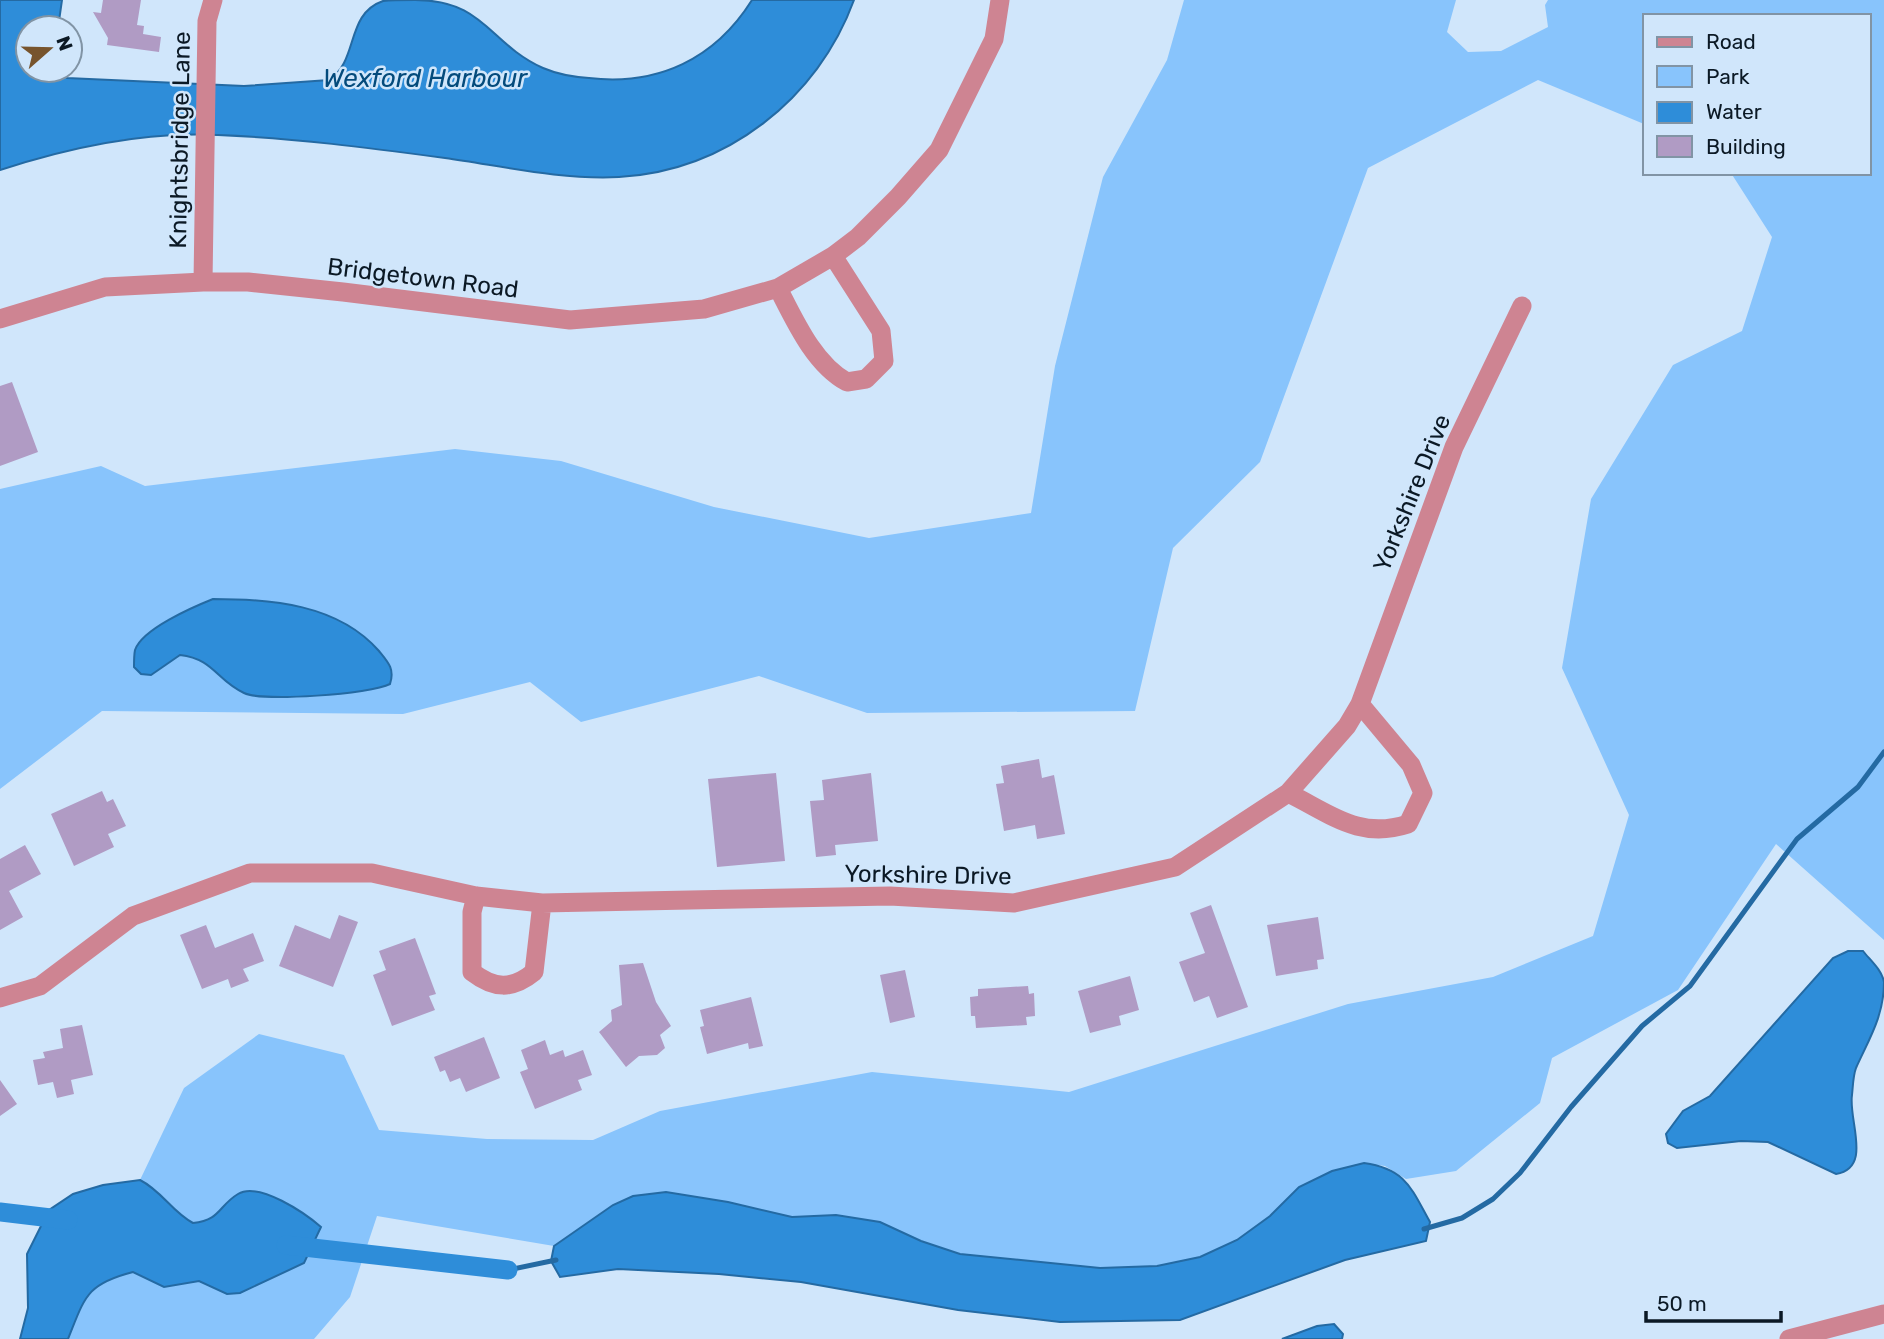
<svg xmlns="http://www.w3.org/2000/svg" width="1884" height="1339" font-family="Rubik,sans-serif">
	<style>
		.green { fill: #88c4fc }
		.water { fill: #2e8dd9; stroke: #246aa3; stroke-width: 2 }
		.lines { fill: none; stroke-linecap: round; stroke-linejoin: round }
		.stream { stroke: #246aa3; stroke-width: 5 }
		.canal { stroke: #2e8dd9; stroke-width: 19 }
		.building { fill: #b09bc4 }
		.minor { stroke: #ce8492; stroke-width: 19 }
		.labels { text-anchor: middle; stroke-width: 5; stroke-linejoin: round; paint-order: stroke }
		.street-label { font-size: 24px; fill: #0b1925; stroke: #d0e6fb }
		.water-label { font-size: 26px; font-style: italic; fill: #044b7c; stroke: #d0e6fb }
	</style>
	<rect width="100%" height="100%" fill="#d0e6fb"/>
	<path class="green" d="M 1184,0 L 1456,0 L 1447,32 L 1468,52 L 1501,51 L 1548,27 L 1545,5 L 1548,0 L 1884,0 L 1884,940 L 1776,844 L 1678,990 L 1552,1058 L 1540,1103 L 1456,1171 L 1406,1179 L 1385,1166 L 1364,1163 L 1332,1171 L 1299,1187 L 1270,1216 L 1237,1240 L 1200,1257 L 1157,1266 L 1100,1268 L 960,1254 L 836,1215 L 792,1217 L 728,1202 L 666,1192 L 613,1205 L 554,1246 L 377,1216 L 350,1297 L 314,1339 L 20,1339 L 28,1308 L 27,1254 L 49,1210 L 73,1194 L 103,1185 L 140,1180 L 184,1088 L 259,1034 L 344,1055 L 379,1130 L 487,1139 L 593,1140 L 660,1111 L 872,1072 L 1069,1092 L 1348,1004 L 1493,977 L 1593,936 L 1629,815 L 1562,668 L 1591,499 L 1673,365 L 1742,331 L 1772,237 L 1731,173 L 1868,173 L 1868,16 L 1644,16 L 1644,124 L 1538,80 L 1368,168 L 1260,462 L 1173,548 L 1135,711 L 867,713 L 759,676 L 581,722 L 530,682 L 403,714 L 102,711 L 0,789 L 0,489 L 101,466 L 145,486 L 455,449 L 561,461 L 714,507 L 869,538 L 1031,513 L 1055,366 L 1103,177 L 1167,60 Z"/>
	<path class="water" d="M 0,0 L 62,0 L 58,28 L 28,28 L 28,70 L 58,70 L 67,78 L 244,86 L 329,80 C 359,61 345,14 383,1 C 392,0 405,0 415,0 C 485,0 488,43 543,68 C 557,74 574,77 589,78 C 658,86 715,59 752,0 L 854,0 C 818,99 726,171 619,177 C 561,180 502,166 445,158 C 370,148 294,138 218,135 C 144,131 70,147 0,170 Z
		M 213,599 C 271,599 338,604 379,651 C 388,662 395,669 390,684 C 371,694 263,702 244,693 C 216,680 214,659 180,655 L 151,675 L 141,674 L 134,667 C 134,662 134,655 135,650 C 142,629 193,607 213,599 Z
		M 1848,951 L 1863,951 C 1870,960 1882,970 1884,982 C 1884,1016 1869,1039 1856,1068 C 1853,1076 1853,1086 1852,1095 C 1848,1120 1873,1168 1836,1174 L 1768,1142 L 1741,1141 L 1677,1148 L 1668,1143 L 1666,1134 L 1683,1111 L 1710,1096 L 1833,958 Z
		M 1364,1163 C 1406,1169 1411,1188 1430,1222 L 1426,1241 L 1345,1260 L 1180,1320 L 1060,1322 L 958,1310 L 801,1282 L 719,1274 L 618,1269 L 560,1277 L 551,1261 L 554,1246 L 613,1205 L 633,1196 L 666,1192 L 728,1202 L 792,1217 L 836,1215 L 880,1222 L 921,1241 L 960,1254 L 1100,1268 L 1157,1266 L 1200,1257 L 1237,1240 L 1270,1216 L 1299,1187 L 1332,1171 Z
		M 140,1180 C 162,1191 172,1212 193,1223 C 221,1220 218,1206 238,1194 C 259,1181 306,1214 321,1227 L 304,1263 L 240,1293 L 227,1294 L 199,1281 L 164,1287 L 133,1272 C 86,1284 85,1297 68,1339 L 20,1339 L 28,1308 L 27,1254 L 49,1210 L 73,1194 L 103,1185 Z
		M 1334,1324 L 1343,1334 L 1342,1339 L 1282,1339 L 1317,1326 Z"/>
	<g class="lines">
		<path class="stream" d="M 1424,1229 L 1462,1218 L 1493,1199 L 1520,1173 L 1571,1107 L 1642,1026 L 1690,986 L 1797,839 L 1858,787 L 1884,752
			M 508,1270 L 556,1260"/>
		<path class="canal" d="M 0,1212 L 68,1220
			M 286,1245 L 508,1270"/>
	</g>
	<path class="building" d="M 103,0 L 141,0 L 137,25 L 144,26 L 143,34 L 161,37 L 159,52 L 107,45 L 108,38 L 93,12 L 101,13 Z
		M 12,382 L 38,452 L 0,466 L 0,386 Z
		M 1039,759 L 1042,778 L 1054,775 L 1065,834 L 1037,839 L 1035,825 L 1004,831 L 996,784 L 1004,783 L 1001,766 Z
		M 776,773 L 785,861 L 717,867 L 708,779 Z
		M 871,773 L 878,841 L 835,845 L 836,855 L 816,857 L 810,801 L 824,800 L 822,780 Z
		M 102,791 L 107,802 L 113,799 L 126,826 L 108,834 L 114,847 L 74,866 L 51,814 Z
		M 25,845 L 41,874 L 9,891 L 23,917 L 0,930 L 0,859 Z
		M 1211,905 L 1248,1007 L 1217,1018 L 1209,996 L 1194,1002 L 1179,962 L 1205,953 L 1190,913 Z
		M 339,915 L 358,922 L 333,987 L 279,966 L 295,925 L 330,939 Z
		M 1318,917 L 1324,959 L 1317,960 L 1318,969 L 1276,976 L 1267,925 Z
		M 206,925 L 215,948 L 253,933 L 264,961 L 243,969 L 249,981 L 231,988 L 228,979 L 202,989 L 180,935 Z
		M 415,938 L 436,994 L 429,996 L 435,1010 L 392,1026 L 373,975 L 386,970 L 379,951 Z
		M 643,963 L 656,1002 L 671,1026 L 660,1035 L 665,1048 L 657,1055 L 639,1056 L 626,1067 L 599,1032 L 612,1021 L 611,1010 L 622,1005 L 619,965 Z
		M 905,970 L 915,1017 L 890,1023 L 880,975 Z
		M 1130,976 L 1139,1010 L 1119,1016 L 1121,1025 L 1090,1033 L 1078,991 Z
		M 1028,986 L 1029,994 L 1034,993 L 1035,1016 L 1026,1017 L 1027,1025 L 976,1028 L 975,1016 L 971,1016 L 970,997 L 978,996 L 978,989 Z
		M 751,997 L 763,1046 L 749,1049 L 748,1043 L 707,1054 L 700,1027 L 704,1026 L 700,1010 Z
		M 82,1025 L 93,1075 L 71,1080 L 74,1094 L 57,1098 L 53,1082 L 38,1085 L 33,1060 L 45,1058 L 43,1052 L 63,1048 L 60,1029 Z
		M 484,1037 L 500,1078 L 466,1092 L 460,1078 L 450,1082 L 445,1070 L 440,1072 L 434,1057 Z
		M 545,1040 L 550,1055 L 563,1050 L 565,1057 L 583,1050 L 592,1075 L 578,1080 L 582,1090 L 535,1109 L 520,1072 L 528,1069 L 521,1050 Z
		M 0,1080 L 17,1104 L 0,1116 Z"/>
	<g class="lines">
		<path class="minor" d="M 203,282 L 207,21 L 213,0
			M 778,288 C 795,321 814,364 847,382 L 866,379 L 884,361 L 881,331 L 833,256
			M 0,319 L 105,287 L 203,282 L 248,282 L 343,292 L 570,320 L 704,309 L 778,288 L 833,256 L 858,237 L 898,197 L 939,150 L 994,39 L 1000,0
			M 1288,793 C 1331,814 1359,840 1408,824 L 1423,793 L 1411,765 L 1360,704
			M 476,896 L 472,912 L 472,972 C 494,989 512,990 534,972 L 542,903
			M 0,998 L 40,986 L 133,916 L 250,873 L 372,873 L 476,896 L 542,903 L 890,896 L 1014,903 L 1175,867 L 1288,793 L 1347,726 L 1360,704 L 1454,447 L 1522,306
			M 1789,1339 L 1884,1314"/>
	</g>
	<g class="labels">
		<g class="street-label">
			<text transform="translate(180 140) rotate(-89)" y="8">Knightsbridge Lane</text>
			<text transform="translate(423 278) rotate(7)" y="8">Bridgetown Road</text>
			<text transform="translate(1412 493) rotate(-68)" y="8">Yorkshire Drive</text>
			<text transform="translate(928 875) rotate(1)" y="8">Yorkshire Drive</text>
		</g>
		<g class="water-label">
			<text x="425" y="87">Wexford Harbour</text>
		</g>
	</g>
	<rect x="1643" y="14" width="228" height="161" fill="#d0e6fb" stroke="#8194a5" stroke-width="2"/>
	<rect x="1657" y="37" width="35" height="10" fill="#ce8492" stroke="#8194a5" stroke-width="2"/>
	<text x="1706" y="49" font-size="21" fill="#0b1925">Road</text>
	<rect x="1657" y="66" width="35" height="21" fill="#88c4fc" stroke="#8194a5" stroke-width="2"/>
	<text x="1706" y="84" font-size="21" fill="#0b1925">Park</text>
	<rect x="1657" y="102" width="35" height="21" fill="#2e8dd9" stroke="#8194a5" stroke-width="2"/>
	<text x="1706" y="119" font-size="21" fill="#0b1925">Water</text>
	<rect x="1657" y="136" width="35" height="21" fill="#b09bc4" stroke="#8194a5" stroke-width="2"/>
	<text x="1706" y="154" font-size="21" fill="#0b1925">Building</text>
	<g transform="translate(49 49) rotate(70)"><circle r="33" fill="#d0e6fb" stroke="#8194a5" stroke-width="2"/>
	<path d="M0-5L12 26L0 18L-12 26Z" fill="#77542d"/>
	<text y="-10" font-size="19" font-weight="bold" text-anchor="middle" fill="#0b1925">N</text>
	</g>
	<path d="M1646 1311v10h135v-10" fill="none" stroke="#0b1925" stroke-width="3.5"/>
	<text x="1657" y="1311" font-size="21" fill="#0b1925" stroke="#d0e6fb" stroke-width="5" paint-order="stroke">50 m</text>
</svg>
